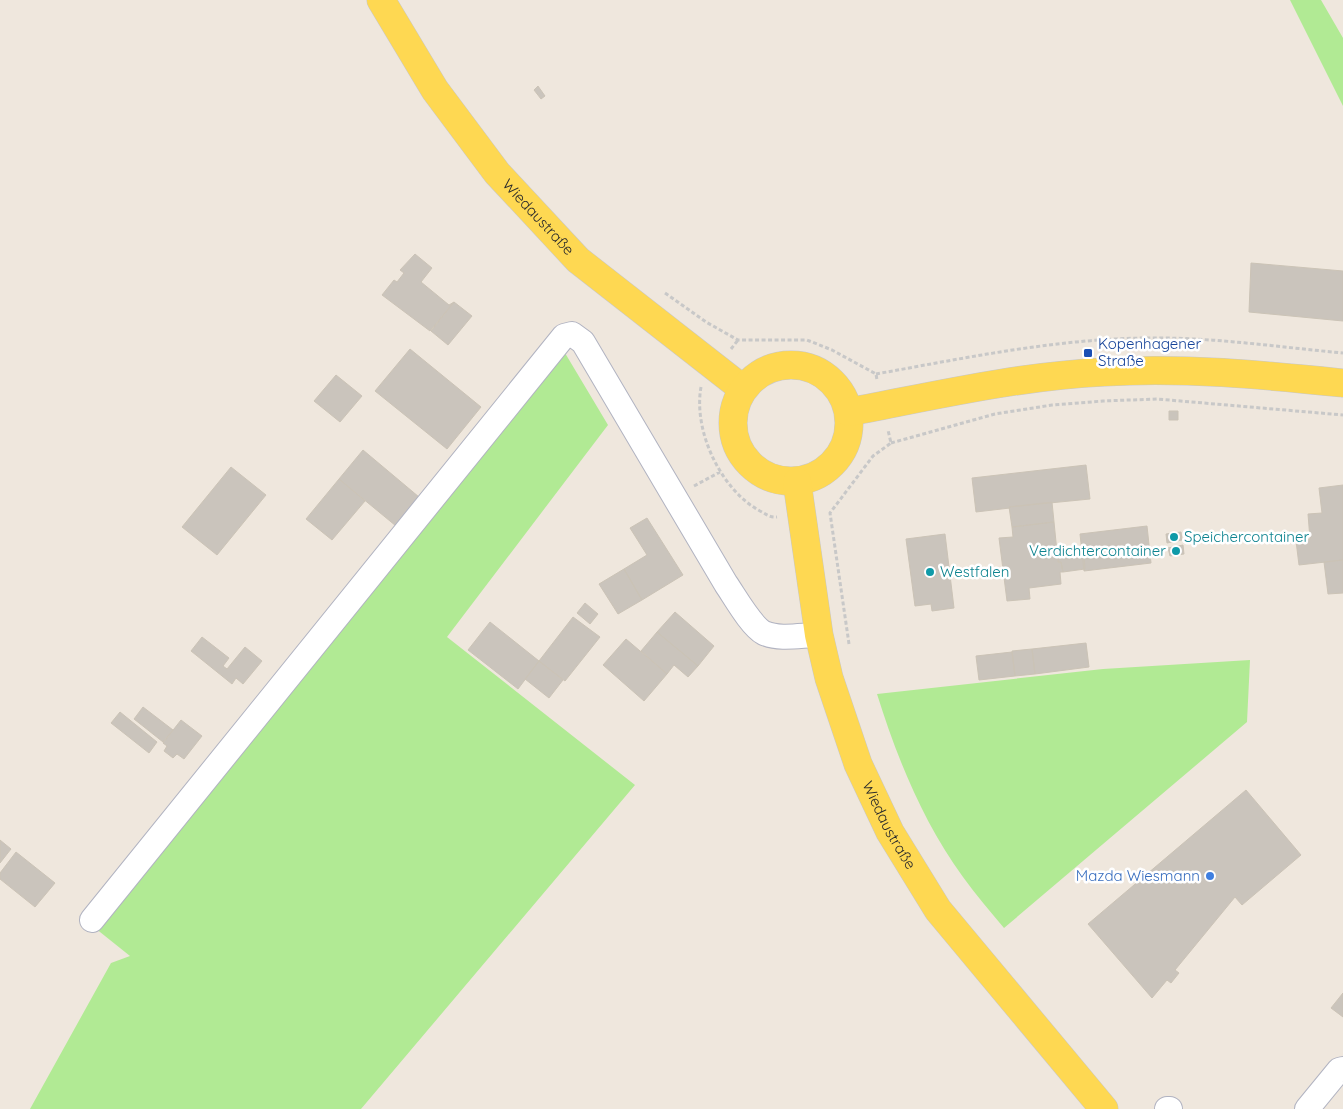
<svg xmlns="http://www.w3.org/2000/svg" width="1343" height="1109" font-family="Quicksand,sans-serif">
	<style>
		.green { fill: #b1ea94 }
		.building { fill: #cac4bc; stroke: #cbc3b6 }
		.lines { fill: none; stroke-linecap: round; stroke-linejoin: round }
		.minor-casing { stroke: #b1b3c1; stroke-width: 26 }
		.major-casing { stroke: #c8c8c8; stroke-width: 29 }
		.path { stroke: #c8c8c8; stroke-width: 3; stroke-dasharray: 4 2.5; stroke-linecap: butt }
		.minor { stroke: #fff; stroke-width: 24 }
		.major { stroke: #fed852; stroke-width: 28 }
		.transit-dot { fill: #1a4fb4; stroke: #fff; stroke-width: 2 }
		.culture-dot { fill: #0f9aa8; stroke: #fff; stroke-width: 2 }
		.shop-dot { fill: #3f7fe0; stroke: #fff; stroke-width: 2 }
		.labels { text-anchor: middle; stroke-width: 5; stroke-linejoin: round; paint-order: stroke }
		.street-label { font-size: 15px; fill: #2c2c2c; stroke: #fff }
		.transit-label { font-size: 15px; fill: #164399; stroke: #fff; text-anchor: start }
		.culture-label { font-size: 15px; fill: #0d838f; stroke: #fff; text-anchor: start }
		.shop-label { font-size: 15px; fill: #366cbe; stroke: #fff; text-anchor: end }
	</style>
	<rect width="100%" height="100%" fill="#efe7dd"/>
	<path class="green" d="M 1290,0 L 1321,0 L 1343,38 L 1343,106 Z
		M 562,348 L 608,425 L 447,637 L 635,785 L 361,1109 L 30,1109 L 111,963 L 130,956 L 95,928 Z
		M 1250,660 L 1247,722 L 1004,928 C 990,911 976,895 963,877 C 923,822 897,758 877,694 L 1103,669 Z"/>
	<path class="building" d="M 538,86 L 545,96 L 541,99 L 534,90 Z
		M 415,254 L 432,268 L 421,282 L 449,305 L 454,302 L 430,331 L 382,295 L 394,280 L 397,282 L 404,273 L 400,270 Z
		M 1251,263 L 1343,271 L 1343,321 L 1249,312 Z
		M 454,302 L 472,316 L 448,345 L 431,331 Z
		M 410,349 L 481,407 L 447,449 L 375,391 Z
		M 336,375 L 362,396 L 340,422 L 314,401 Z
		M 1169,411 L 1178,411 L 1178,420 L 1169,420 Z
		M 363,450 L 419,497 L 396,526 L 339,479 Z
		M 1086,465 L 1090,499 L 1009,507 L 1010,508 L 976,512 L 972,478 Z
		M 231,467 L 266,495 L 217,555 L 182,527 Z
		M 339,479 L 365,501 L 332,540 L 306,519 Z
		M 1343,485 L 1343,560 L 1299,565 L 1296,541 L 1310,539 L 1308,514 L 1322,513 L 1319,488 Z
		M 1052,502 L 1054,522 L 1012,527 L 1009,507 Z
		M 647,518 L 683,575 L 642,600 L 624,569 L 647,555 L 630,528 Z
		M 1054,522 L 1058,562 L 1061,562 L 1063,572 L 1060,572 L 1061,584 L 1029,588 L 1030,599 L 1007,601 L 999,538 L 1013,537 L 1012,527 Z
		M 1147,526 L 1151,563 L 1084,571 L 1080,534 Z
		M 1181,532 L 1182,540 L 1167,543 L 1166,534 Z
		M 945,534 L 954,608 L 932,611 L 931,604 L 915,606 L 906,539 Z
		M 1183,545 L 1184,554 L 1170,556 L 1168,548 Z
		M 1084,556 L 1085,569 L 1063,572 L 1061,562 L 1058,562 L 1058,558 Z
		M 1343,560 L 1343,593 L 1328,594 L 1324,562 Z
		M 624,569 L 642,600 L 618,614 L 599,584 Z
		M 585,603 L 598,614 L 590,624 L 577,613 Z
		M 675,612 L 714,646 L 698,666 L 657,632 Z
		M 573,617 L 600,637 L 565,681 L 539,661 Z
		M 490,622 L 539,661 L 518,689 L 468,650 Z
		M 657,632 L 698,666 L 688,677 L 674,665 L 667,674 L 641,651 Z
		M 202,637 L 229,658 L 223,666 L 227,669 L 245,647 L 262,661 L 243,684 L 236,678 L 232,684 L 191,651 Z
		M 626,639 L 667,674 L 644,701 L 603,665 Z
		M 1086,643 L 1089,667 L 1035,674 L 1032,649 Z
		M 1032,649 L 1035,674 L 1015,676 L 1012,651 Z
		M 1012,652 L 1015,676 L 979,680 L 976,656 Z
		M 539,661 L 563,680 L 549,698 L 525,679 Z
		M 143,707 L 173,730 L 163,742 L 134,719 Z
		M 120,712 L 157,742 L 149,753 L 111,723 Z
		M 181,720 L 202,736 L 184,759 L 177,754 L 173,758 L 164,751 L 167,746 L 163,743 Z
		M 1246,790 L 1301,855 L 1242,905 L 1235,897 L 1175,970 L 1179,973 L 1171,983 L 1167,980 L 1152,998 L 1088,924 Z
		M 0,840 L 11,849 L 0,863 Z
		M 16,852 L 55,883 L 35,907 L 0,879 L 0,873 Z
		M 1343,993 L 1343,1017 L 1331,1008 Z"/>
	<g class="lines">
		<defs>
			<path id="minor" d="M 92,920 L 564,336 L 572,334 L 583,342 L 726,584 C 735,597 751,626 764,633 C 780,640 802,635 819,635
				M 1167,1109 L 1170,1109
				M 1307,1109 L 1339,1070 L 1343,1069"/>
			<g id="major">
				<path id="s1" d="M 381,0 L 435,90 L 497,173 L 578,260 L 743,389"/>
				<circle cx="791" cy="423" r="58"/>
				<path d="M 849,412 C 933,396 1019,376 1104,372 C 1184,367 1263,375 1343,383"/>
				<path id="s2" d="M 797,482 L 819,635 L 829,678 L 858,764 L 890,832 L 938,910 L 1104,1109"/>
			</g>
		</defs>
		<use href="#minor" class="minor-casing"/>
		<use href="#major" class="major-casing"/>
		<path class="path" d="M 665,293 L 706,322 L 738,340 L 807,340 L 832,350 L 876,374 L 877,380
			M 731,349 L 738,340
			M 876,374 C 965,358 1055,339 1146,338 C 1212,337 1278,347 1343,353
			M 701,387 C 693,431 721,490 760,511 C 766,514 770,518 777,517
			M 891,443 L 995,414 L 1052,405 L 1103,401 L 1157,399 L 1343,415
			M 694,486 L 720,472
			M 849,644 L 830,513 L 873,456 L 891,443 L 888,430"/>
		<use href="#minor" class="minor"/>
		<use href="#major" class="major"/>
	</g>
	<rect class="transit-dot" x="1083" y="348" width="10" height="10" rx="2.5"/>
	<g class="culture-dot">
		<circle cx="1174" cy="537" r="5"/>
		<circle cx="1176" cy="551" r="5"/>
		<circle cx="930" cy="572" r="5"/>
	</g>
	<circle class="shop-dot" cx="1210" cy="876" r="5"/>
	<g class="labels">
		<g class="street-label">
			<text dy="5" stroke="none"><textPath href="#s1" startOffset="269">Wiedaustraße</textPath></text>
			<text dy="5" stroke="none"><textPath href="#s2" startOffset="358">Wiedaustraße</textPath></text>
		</g>
		<g class="transit-label">
			<text x="1098" y="349">Kopenhagener<tspan x="1098" dy="17">Straße</tspan></text>
		</g>
		<g class="culture-label">
			<text x="1184" y="542">Speichercontainer</text>
			<text x="1166" y="556" text-anchor="end">Verdichtercontainer</text>
			<text x="940" y="577">Westfalen</text>
		</g>
		<g class="shop-label">
			<text x="1200" y="881">Mazda Wiesmann</text>
		</g>
	</g>
</svg>
